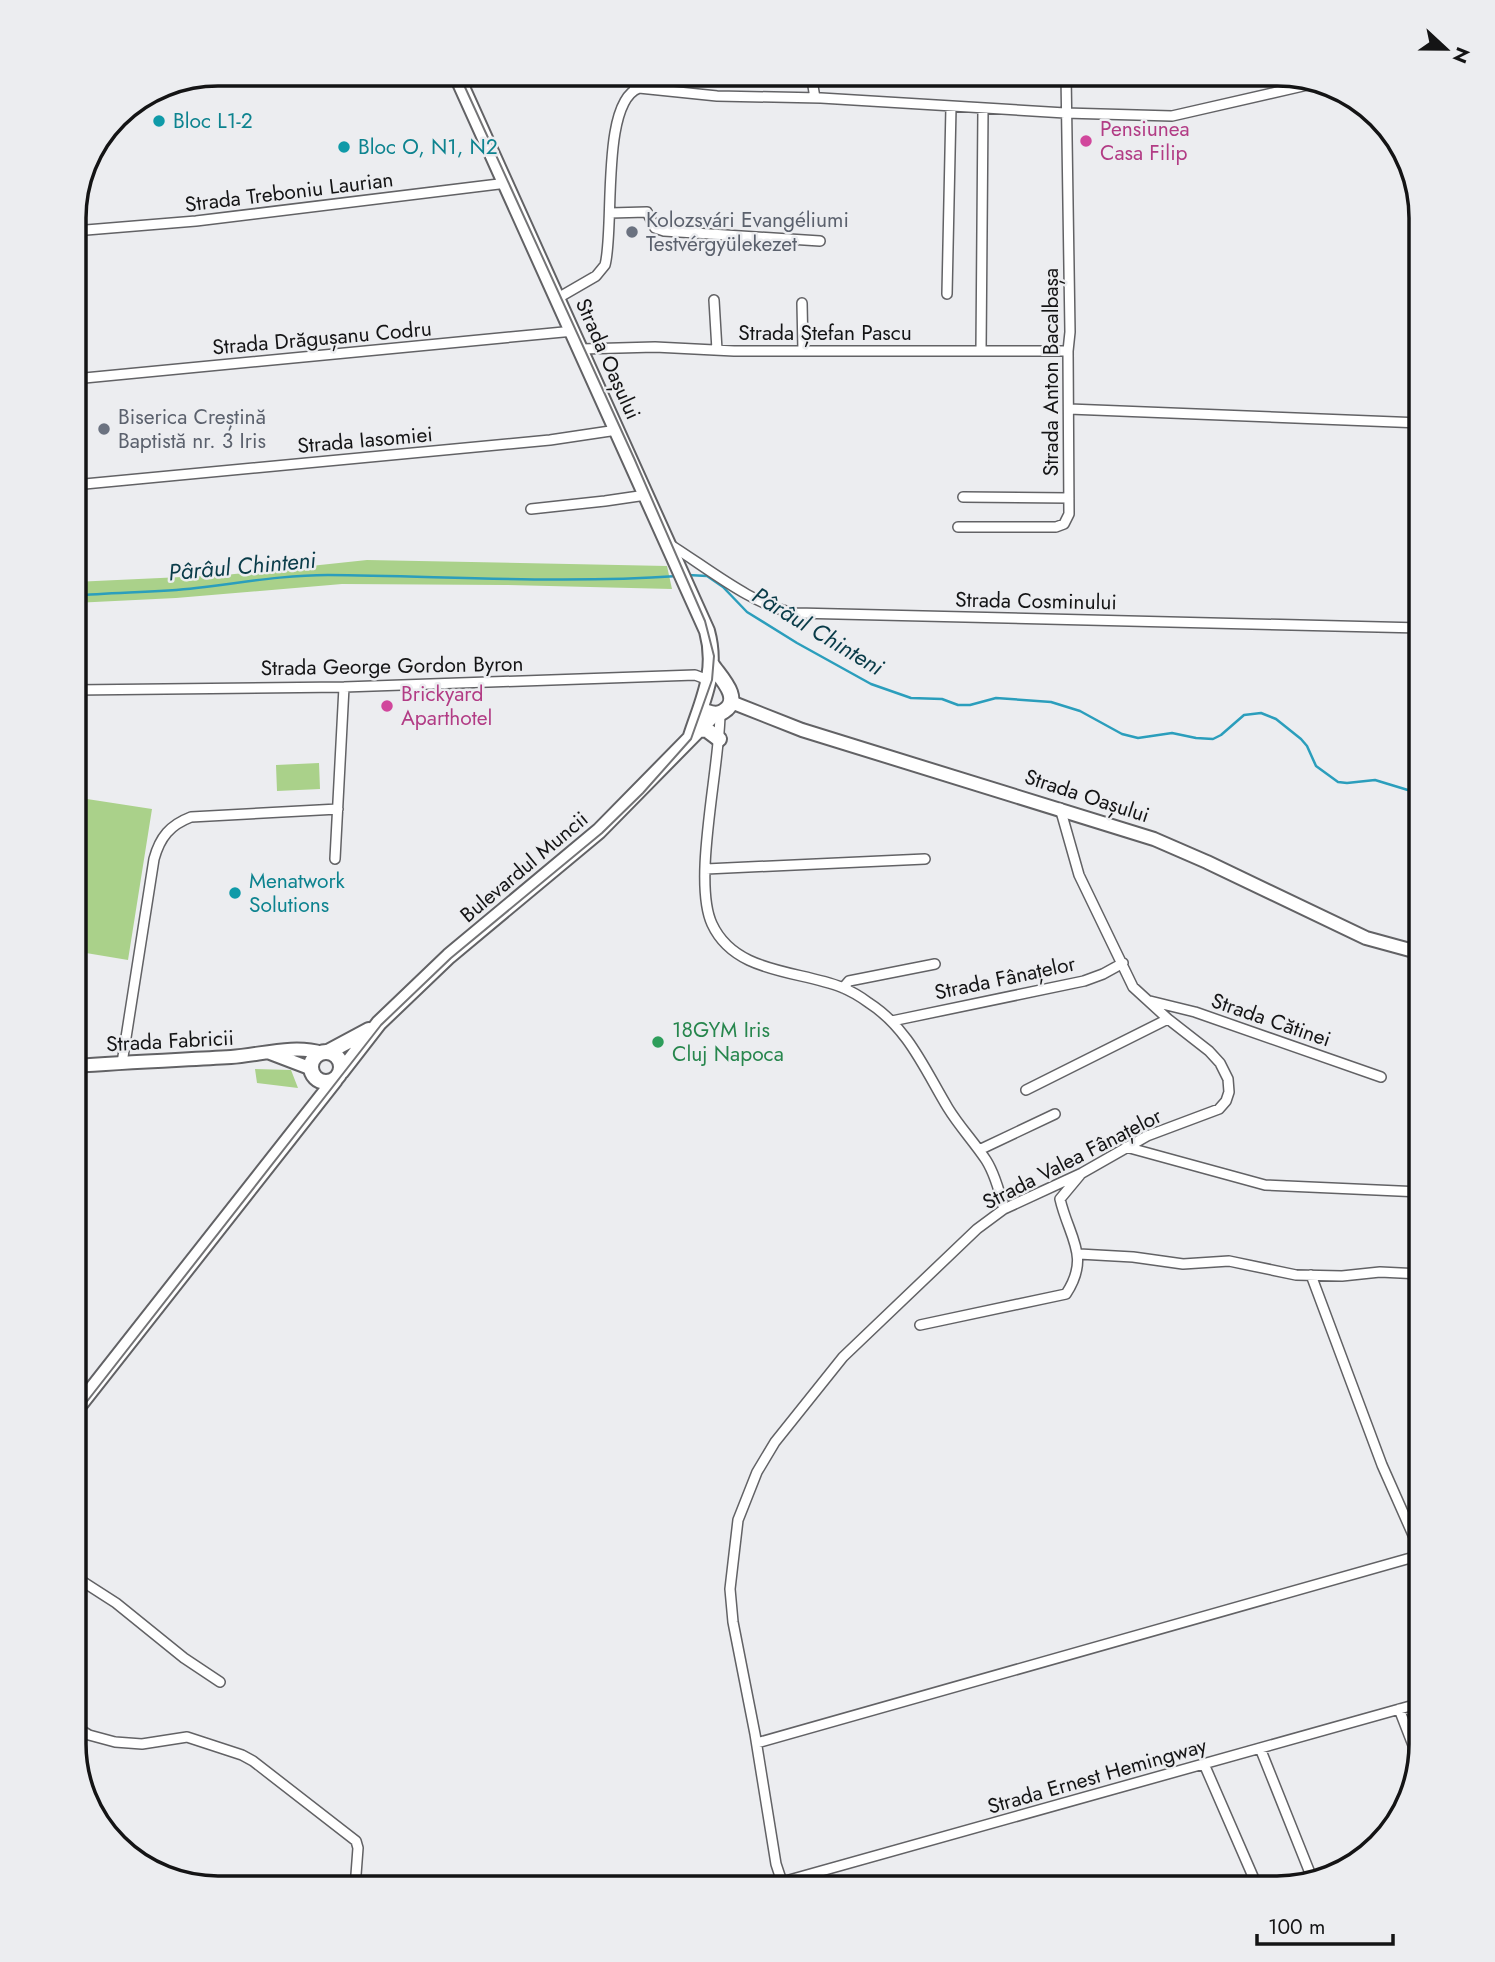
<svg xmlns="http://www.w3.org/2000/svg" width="1495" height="1962" font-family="Jost,sans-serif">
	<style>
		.green { fill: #aad18a }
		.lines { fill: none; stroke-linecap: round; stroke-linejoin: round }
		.stream { stroke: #2b9ebc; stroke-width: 2.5 }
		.minor-casing { stroke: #626265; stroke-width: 12 }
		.secondary-casing { stroke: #626265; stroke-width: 16 }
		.primary-casing { stroke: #626265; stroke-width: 18 }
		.minor { stroke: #fff; stroke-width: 9 }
		.secondary { stroke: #fff; stroke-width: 12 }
		.primary { stroke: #fff; stroke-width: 14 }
		.tram { stroke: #747476; stroke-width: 2 }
		.culture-dot { fill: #0f9aa8; stroke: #ecedf0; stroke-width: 2.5 }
		.hotel-dot { fill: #d1479c; stroke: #ecedf0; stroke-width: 2.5 }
		.worship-dot { fill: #6b7280; stroke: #ecedf0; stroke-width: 2.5 }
		.leisure-dot { fill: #2e9e5b; stroke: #ecedf0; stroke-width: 2.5 }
		.labels { text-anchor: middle; stroke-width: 5; stroke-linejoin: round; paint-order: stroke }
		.culture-label { font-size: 21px; fill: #0d838f; stroke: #ecedf0; text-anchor: start }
		.hotel-label { font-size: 21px; fill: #b23c85; stroke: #ecedf0; text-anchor: start }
		.street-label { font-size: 21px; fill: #141415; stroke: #ecedf0 }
		.worship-label { font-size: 21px; fill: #5b616d; stroke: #ecedf0; text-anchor: start }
		.leisure-label { font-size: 21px; fill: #27864d; stroke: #ecedf0; text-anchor: start }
		.water-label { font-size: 23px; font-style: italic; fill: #093b48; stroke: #ecedf0 }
		.rim { fill: none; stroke: #141415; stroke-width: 3.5 }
	</style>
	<rect width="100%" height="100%" fill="#ecedf0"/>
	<path class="green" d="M 367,560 L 667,566 L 672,589 L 505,585 L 342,584 L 176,598 L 74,603 L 74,582 L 225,575 Z
		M 319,763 L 320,789 L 277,791 L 276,765 Z
		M 74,797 L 152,809 L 128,960 L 74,951 Z
		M 255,1069 L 291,1070 L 298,1088 L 257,1083 Z"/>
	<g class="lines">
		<path class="stream" d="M 688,575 L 707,576 L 723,587 L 747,612 L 797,643 L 871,684 L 911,698 L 942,699 L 958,705 L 970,705 L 996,698 L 1051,702 L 1080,711 L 1122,734 L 1138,738 L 1172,733 L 1196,738 L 1213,739 L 1221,735 L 1244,715 L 1261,713 L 1276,719 L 1301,739 L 1307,746 L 1316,766 L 1338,782 L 1347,783 L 1375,780 L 1421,794
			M 74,596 C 114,592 155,593 196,588 C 240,583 283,575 328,575 C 444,576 561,584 678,576"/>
		<defs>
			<path id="minor" d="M 811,74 L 815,98
				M 634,90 L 638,74
				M 610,213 L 647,212 L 655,228 L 664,231 L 820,241
				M 74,231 L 196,221 L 507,183
				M 947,294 L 951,107
				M 558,298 L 596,276 L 605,265 C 615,229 600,102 639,88 L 717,96 L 821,98 L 1065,113 L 1172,116 L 1316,83
				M 714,300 L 717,350
				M 802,303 L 803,351
				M 582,349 L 655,347 L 734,351 L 1068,351
				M 981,351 L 983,109
				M 74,379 L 574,331
				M 1069,409 L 1421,423
				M 74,485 L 550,440 L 617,430
				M 963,497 L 1069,498
				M 531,509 L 605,501 L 646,495
				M 958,527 L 1056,527 L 1064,524 L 1069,514 L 1068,351 L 1070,332 L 1066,74
				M 669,544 C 705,566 754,607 796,613 L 1421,628
				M 74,690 L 344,687 L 695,675 L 703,678 L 708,684
				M 720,713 C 720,766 692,881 712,924 C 735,974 798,970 841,987 C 851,991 861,997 869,1003 C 908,1028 925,1070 948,1108 C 959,1126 974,1142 986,1160 C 995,1174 1000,1193 1004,1209
				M 335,859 L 344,687
				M 706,869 L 925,859
				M 843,988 L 849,981 L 935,964
				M 1150,1001 L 1195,1012 L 1381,1077
				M 892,1021 L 1084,981 L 1103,974 L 1123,963
				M 122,1063 L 154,859 C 160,837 170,825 191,817 L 338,809
				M 1026,1090 L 1168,1019
				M 1126,1147 L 1265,1185 L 1421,1192
				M 979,1150 L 1055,1114
				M 1079,1254 L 1133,1257 L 1183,1264 L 1229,1261 L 1296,1275 L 1342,1276 L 1380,1272 L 1421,1274
				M 1311,1275 L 1382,1465 L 1421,1553
				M 920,1325 L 1066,1294 C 1091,1256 1069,1238 1060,1199 L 1080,1175
				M 74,1576 L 116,1603 L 184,1658 L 220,1682
				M 74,1577 L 76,1560 L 74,1550
				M 1399,1709 L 1418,1758
				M 74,1726 L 89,1735 L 115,1742 L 142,1744 L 187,1737 L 242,1755 L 253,1761 L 356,1841 L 358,1848 L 355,1888
				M 757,1743 L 1421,1555
				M 1260,1748 L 1312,1878
				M 1204,1764 L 1258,1888
				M 782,1882 L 1421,1703
				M 784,1888 L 776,1864 L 755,1734 L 733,1622 L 730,1589 L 738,1520 L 757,1472 L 775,1442 L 843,1357 L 977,1229 L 1004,1209 L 1082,1173 L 1147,1136 L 1219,1109 L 1226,1101 L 1229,1092 L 1228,1079 L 1220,1063 L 1209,1051 L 1168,1019 L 1133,987 L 1079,875 L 1060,808"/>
			<path id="secondary" d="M 731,702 L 802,730 L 1154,839 L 1207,862 L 1366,938 L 1421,953
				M 270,1053 L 312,1069
				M 74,1066 C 126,1062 178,1060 231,1057 C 260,1055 294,1044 322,1053"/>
			<path id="primary" d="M 456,74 L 707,631 C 718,671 703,699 691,736
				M 707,712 C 713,714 719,715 724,711 C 743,699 720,677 712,665
				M 698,729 L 707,730 L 719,739
				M 328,1052 L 369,1030
				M311 1067a15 15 0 1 1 30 0a15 15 0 1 1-30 0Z
				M 341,1072 L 379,1023 L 449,956 L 599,831 L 714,714
				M 74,1412 L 335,1080"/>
		</defs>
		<use href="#minor" class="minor-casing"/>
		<use href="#secondary" class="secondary-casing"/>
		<use href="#primary" class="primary-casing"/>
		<use href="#minor" class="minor"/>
		<use href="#secondary" class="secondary"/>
		<use href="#primary" class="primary"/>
		<path class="tram" d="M 74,1418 L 381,1025 L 451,958 L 602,833 L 643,793 L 691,739 L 712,680 L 714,656 L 705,621 L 634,458 L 459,74"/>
	</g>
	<g class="culture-dot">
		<circle cx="159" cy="121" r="7"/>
		<circle cx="344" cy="147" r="7"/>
		<circle cx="235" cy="893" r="7"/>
	</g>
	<g class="hotel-dot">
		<circle cx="1086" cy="141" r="7"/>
		<circle cx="387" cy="706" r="7"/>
	</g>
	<g class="worship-dot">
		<circle cx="632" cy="232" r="7"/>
		<circle cx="104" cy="429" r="7"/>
	</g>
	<circle class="leisure-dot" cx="658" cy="1042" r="7"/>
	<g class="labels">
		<g class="culture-label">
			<text x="173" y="128">Bloc L1-2</text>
			<text x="358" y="154">Bloc O, N1, N2</text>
			<text x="249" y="888">Menatwork<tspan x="249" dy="24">Solutions</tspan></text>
		</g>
		<g class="hotel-label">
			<text x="1100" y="136">Pensiunea<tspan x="1100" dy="24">Casa Filip</tspan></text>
			<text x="401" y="701">Brickyard<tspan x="401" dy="24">Aparthotel</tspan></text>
		</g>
		<g class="street-label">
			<text transform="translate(289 192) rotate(-7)" y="7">Strada Treboniu Laurian</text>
			<text x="825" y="340">Strada Ștefan Pascu</text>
			<text transform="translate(322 338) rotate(-5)" y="7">Strada Drăgușanu Codru</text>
			<text transform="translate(608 359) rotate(66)" y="7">Strada Oașului</text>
			<text transform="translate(1051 372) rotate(-90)" y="7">Strada Anton Bacalbașa</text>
			<text transform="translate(365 440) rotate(-5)" y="7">Strada Iasomiei</text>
			<text transform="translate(1036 601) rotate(1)" y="7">Strada Cosminului</text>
			<text transform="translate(392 666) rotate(-1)" y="7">Strada George Gordon Byron</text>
			<text transform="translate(1087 796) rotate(18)" y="7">Strada Oașului</text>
			<text transform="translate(524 867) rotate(-40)" y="7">Bulevardul Muncii</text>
			<text transform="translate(1005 978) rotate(-12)" y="7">Strada Fânațelor</text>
			<text transform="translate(1271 1020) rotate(19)" y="7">Strada Cătinei</text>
			<text transform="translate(170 1041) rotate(-3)" y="7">Strada Fabricii</text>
			<text transform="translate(1072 1159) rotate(-27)" y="7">Strada Valea Fânațelor</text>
			<text transform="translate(1097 1776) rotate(-16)" y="7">Strada Ernest Hemingway</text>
		</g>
		<g class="worship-label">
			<text x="646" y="227">Kolozsvári Evangéliumi<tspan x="646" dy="24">Testvérgyülekezet</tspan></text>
			<text x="118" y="424">Biserica Creștină<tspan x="118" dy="24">Baptistă nr. 3 Iris</tspan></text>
		</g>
		<g class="leisure-label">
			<text x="672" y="1037">18GYM Iris<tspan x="672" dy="24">Cluj Napoca</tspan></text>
		</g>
		<g class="water-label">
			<text transform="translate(242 566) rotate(-5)" y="8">Pârâul Chinteni</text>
			<text transform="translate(818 631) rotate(31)" y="8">Pârâul Chinteni</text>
		</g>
	</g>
	<path d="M0 0H1495V1962H0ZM218 86H1277A132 132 0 0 1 1409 218V1744A132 132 0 0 1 1277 1876H218A132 132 0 0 1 86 1744V218A132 132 0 0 1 218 86Z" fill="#ecedf0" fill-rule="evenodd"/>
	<path class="rim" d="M218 86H1277A132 132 0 0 1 1409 218V1744A132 132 0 0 1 1277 1876H218A132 132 0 0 1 86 1744V218A132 132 0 0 1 218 86Z"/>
	<g transform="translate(1446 49) rotate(112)" stroke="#ecedf0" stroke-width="5" paint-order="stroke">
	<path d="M0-5L12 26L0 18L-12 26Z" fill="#141415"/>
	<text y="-10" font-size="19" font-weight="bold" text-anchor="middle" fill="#141415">N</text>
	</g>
	<path d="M1257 1934v10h136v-10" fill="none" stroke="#141415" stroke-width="3.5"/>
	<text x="1268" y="1934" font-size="21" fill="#141415" stroke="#ecedf0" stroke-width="5" paint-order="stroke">100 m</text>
</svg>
